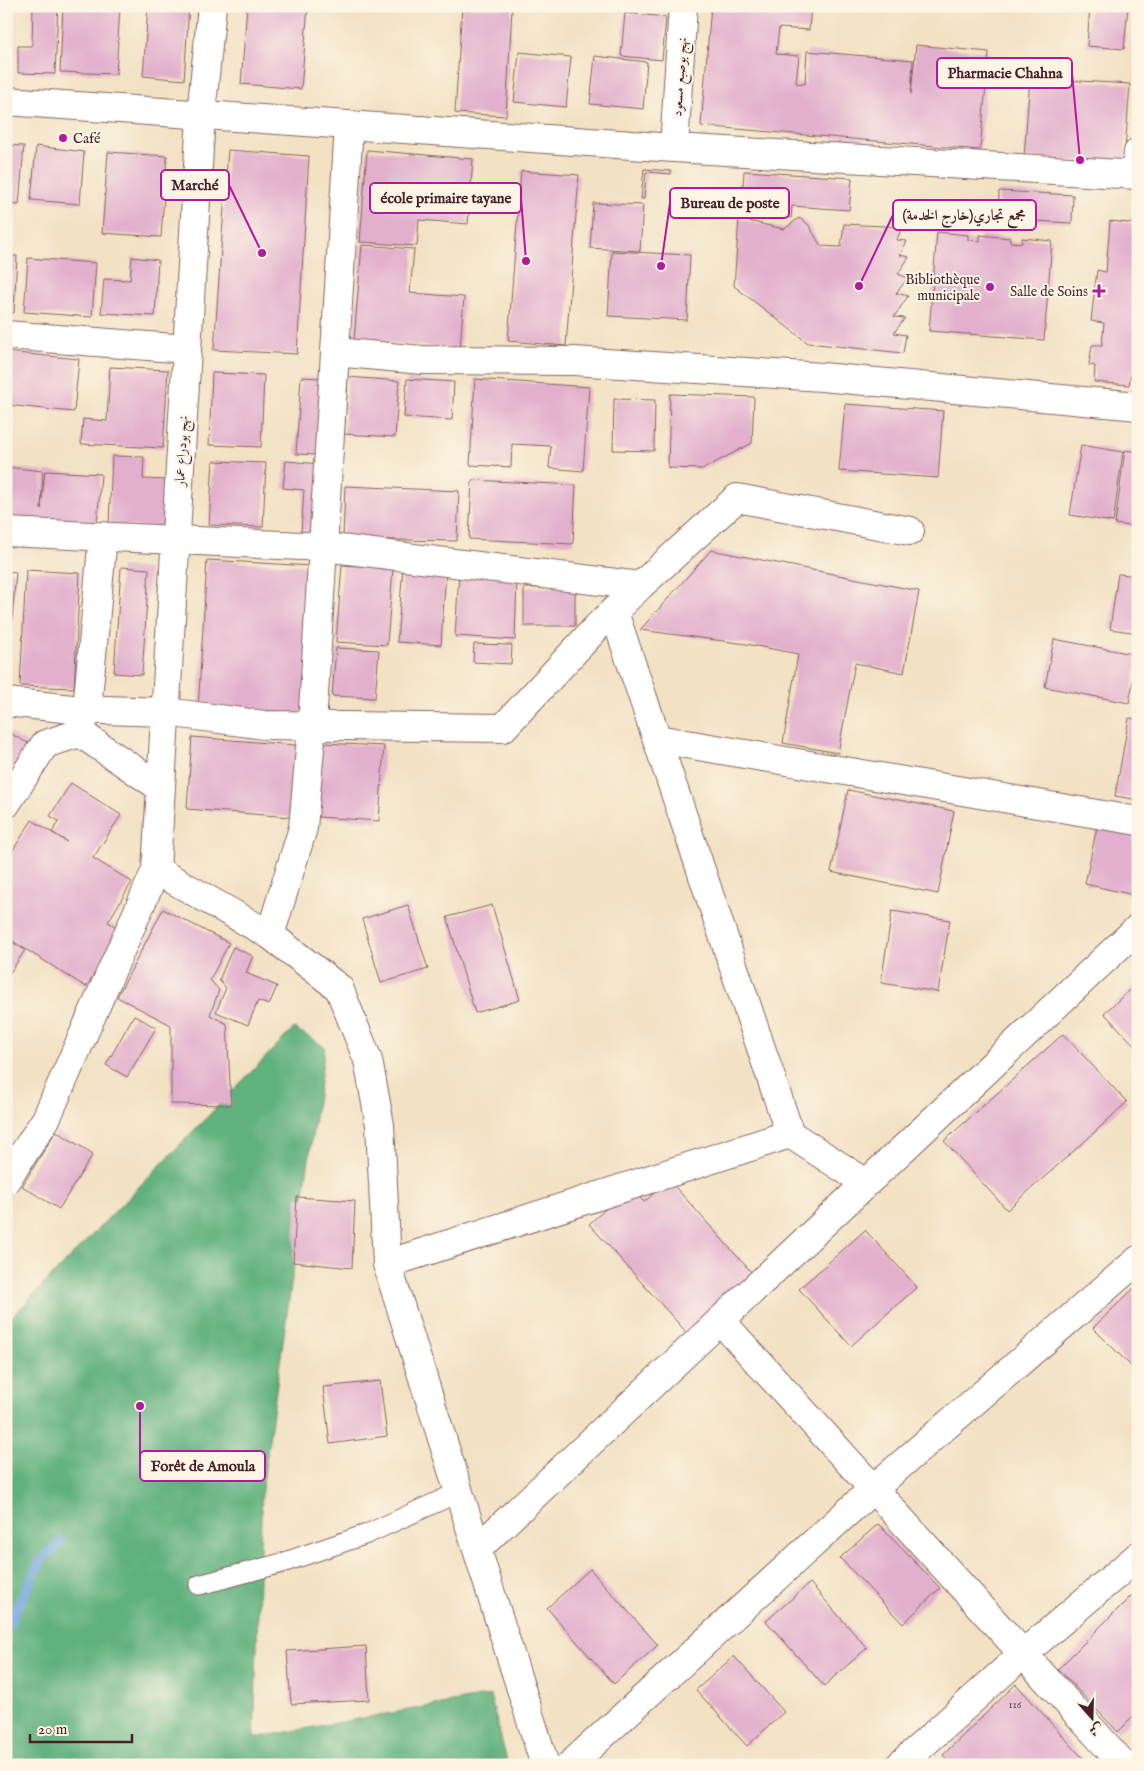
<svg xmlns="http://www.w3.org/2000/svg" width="1144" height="1771" font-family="'IM FELL English',Amiri,serif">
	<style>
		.forest { fill: #60b17e; stroke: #556854 }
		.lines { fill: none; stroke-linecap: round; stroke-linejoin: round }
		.stream { stroke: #71a5dd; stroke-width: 10 }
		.building { fill: #e2b0cd }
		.lane-casing { stroke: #856360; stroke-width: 21 }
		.street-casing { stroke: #856360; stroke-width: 30 }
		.lane { stroke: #fff; stroke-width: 19 }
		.street { stroke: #fff; stroke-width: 28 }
		.poi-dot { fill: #b5179e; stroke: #fcf5e5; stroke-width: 2 }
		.labels { text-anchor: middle; stroke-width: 4; stroke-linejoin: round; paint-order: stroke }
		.number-label { font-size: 11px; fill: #704354 }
		.street-label { font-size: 14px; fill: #4a1f2b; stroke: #fcf5e5 }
		.poi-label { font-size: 14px; fill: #4a1f2b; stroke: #fcf5e5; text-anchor: end }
		.leader { fill: none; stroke: #b5179e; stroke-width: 2 }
		.callout-dot { fill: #b5179e; stroke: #fcf5e5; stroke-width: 2 }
		.callout { fill: #fcf5e5; stroke: #b5179e; stroke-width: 2 }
		.callout-label { font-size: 15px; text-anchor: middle; font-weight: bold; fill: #4a1f2b }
	</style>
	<rect width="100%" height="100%" fill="#fcf5e5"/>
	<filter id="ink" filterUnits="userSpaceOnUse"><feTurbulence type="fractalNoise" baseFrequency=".02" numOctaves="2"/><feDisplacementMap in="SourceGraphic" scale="10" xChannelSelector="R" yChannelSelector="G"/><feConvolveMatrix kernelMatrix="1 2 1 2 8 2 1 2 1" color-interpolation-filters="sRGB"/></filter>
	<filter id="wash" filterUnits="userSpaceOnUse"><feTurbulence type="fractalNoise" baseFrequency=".0096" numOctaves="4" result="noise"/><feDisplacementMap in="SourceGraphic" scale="20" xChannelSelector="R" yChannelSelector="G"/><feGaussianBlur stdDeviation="1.12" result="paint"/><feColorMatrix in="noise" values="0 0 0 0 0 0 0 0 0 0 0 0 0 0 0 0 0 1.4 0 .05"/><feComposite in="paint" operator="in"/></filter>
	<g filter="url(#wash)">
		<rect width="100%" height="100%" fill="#f2e1c3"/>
		<path class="forest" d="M 294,1028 L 325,1047 L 262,1489 L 254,1738 L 490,1695 L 508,1765 L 6,1765 L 6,1323 Z"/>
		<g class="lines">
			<path class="stream" d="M 6,1630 L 41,1560 L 61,1542"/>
		</g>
		<g id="blocks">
			<path class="building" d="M 33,6 L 58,6 L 55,74 L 18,73 L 18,46 L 32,46 Z
				M 63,6 L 120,6 L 116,74 L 60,72 Z
				M 148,6 L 189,6 L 184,80 L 143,76 Z
				M 247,6 L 308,6 L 301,89 L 241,84 Z
				M 462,6 L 512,9 L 506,116 L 455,113 Z
				M 711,6 L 811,6 L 809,30 L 779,28 L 776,54 L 799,56 L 796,83 L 805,84 L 807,51 L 913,60 L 911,94 L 916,45 L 989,52 L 980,150 L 701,126 Z
				M 1090,6 L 1128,6 L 1124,49 L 1087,46 Z
				M 625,13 L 666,17 L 662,60 L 621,56 Z
				M 6,24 L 10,24 L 8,55 L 6,55 Z
				M 519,52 L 571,57 L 566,107 L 514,102 Z
				M 595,56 L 647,62 L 643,109 L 590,104 Z
				M 1030,78 L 1130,84 L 1124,164 L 1024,157 Z
				M 6,145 L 24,146 L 19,205 L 6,204 Z
				M 36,146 L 84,152 L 80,204 L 31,200 Z
				M 228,150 L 309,156 L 297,354 L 214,350 Z
				M 367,150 L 473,159 L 468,224 L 419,220 L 417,246 L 360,242 Z
				M 108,152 L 167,156 L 161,237 L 102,233 Z
				M 644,169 L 671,171 L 671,174 L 646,172 L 644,199 L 641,199 Z
				M 521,171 L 579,175 L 566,346 L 508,341 Z
				M 744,171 L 852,178 L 849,210 L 792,206 L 791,218 L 741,215 Z
				M 999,191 L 1073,195 L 1072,223 L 998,219 Z
				M 593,203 L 643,205 L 640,251 L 590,248 Z
				M 799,218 L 808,224 L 821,246 L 841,247 L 844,224 L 902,227 L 897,240 L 907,241 L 900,255 L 909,257 L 898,274 L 908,278 L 896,293 L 908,296 L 894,317 L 905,318 L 894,333 L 906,335 L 903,353 L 808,343 L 734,286 L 739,219 L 784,229 Z
				M 1110,221 L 1138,224 L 1138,380 L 1131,372 L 1129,385 L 1094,382 L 1095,366 L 1089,365 L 1092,345 L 1102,345 L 1104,323 L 1091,321 L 1097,270 L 1106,272 Z
				M 937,232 L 968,235 L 968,240 L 980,241 L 980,235 L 1010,238 L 1010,242 L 1022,243 L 1022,238 L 1052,241 L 1044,340 L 929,331 Z
				M 362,245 L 414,249 L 410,293 L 464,297 L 460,349 L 354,340 Z
				M 612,251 L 690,255 L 687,320 L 608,316 Z
				M 6,256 L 17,256 L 14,313 L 6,313 Z
				M 132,257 L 158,260 L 155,316 L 101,313 L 104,279 L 130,280 Z
				M 28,258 L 96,263 L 92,317 L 24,312 Z
				M 6,352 L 79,359 L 74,412 L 6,405 Z
				M 110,367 L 168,370 L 163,448 L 81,444 L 83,419 L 107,421 Z
				M 212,373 L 264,375 L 261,447 L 209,445 Z
				M 301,377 L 323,378 L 318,455 L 296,454 Z
				M 348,377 L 399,381 L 395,437 L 344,434 Z
				M 407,379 L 454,382 L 452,420 L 404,417 Z
				M 475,379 L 589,387 L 583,471 L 549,468 L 551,446 L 512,444 L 511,467 L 470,465 Z
				M 670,394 L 754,397 L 752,443 L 703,469 L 668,468 Z
				M 614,399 L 655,400 L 654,451 L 613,450 Z
				M 845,404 L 943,411 L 938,478 L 839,471 Z
				M 1081,445 L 1123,452 L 1113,522 L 1070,515 Z
				M 1125,450 L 1138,452 L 1138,527 L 1115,524 Z
				M 112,456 L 144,457 L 143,479 L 168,480 L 166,528 L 109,525 Z
				M 213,461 L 266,463 L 263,527 L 209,525 Z
				M 286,461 L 320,464 L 313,533 L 301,532 L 304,490 L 283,488 Z
				M 6,467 L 43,471 L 41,509 L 45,471 L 101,474 L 97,524 L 6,519 Z
				M 472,480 L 576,485 L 573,544 L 469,539 Z
				M 345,486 L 459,491 L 457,541 L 343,539 Z
				M 711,550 L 919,591 L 904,673 L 855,663 L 838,753 L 783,743 L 798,654 L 746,644 L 640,630 Z
				M 207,560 L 312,566 L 303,716 L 198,710 Z
				M 342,565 L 393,568 L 387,645 L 336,642 Z
				M 121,567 L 149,569 L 142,675 L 114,673 Z
				M 403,567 L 446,570 L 441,645 L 397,642 Z
				M 26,570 L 80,573 L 74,688 L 20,686 Z
				M 6,571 L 16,572 L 8,667 L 6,667 Z
				M 459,574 L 517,578 L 515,640 L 455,636 Z
				M 1118,574 L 1138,576 L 1138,633 L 1110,629 Z
				M 575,587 L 575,626 L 524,626 L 524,588 Z
				M 1054,639 L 1138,655 L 1129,703 L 1045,687 Z
				M 474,644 L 512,645 L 511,664 L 473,662 Z
				M 336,648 L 379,650 L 375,698 L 332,696 Z
				M 1129,718 L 1138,719 L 1138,800 L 1115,796 Z
				M 6,731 L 33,746 L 6,794 Z
				M 192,737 L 308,746 L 303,818 L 187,809 Z
				M 322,743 L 384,746 L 379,821 L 317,817 Z
				M 71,783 L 121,815 L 93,858 L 132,882 L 108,922 L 122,930 L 86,987 L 6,937 L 6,861 L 32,820 L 67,842 L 52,832 L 59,821 L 50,816 Z
				M 848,790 L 954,811 L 938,894 L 831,872 Z
				M 1098,822 L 1138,831 L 1138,896 L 1085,884 Z
				M 408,905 L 428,969 L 381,983 L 362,919 Z
				M 492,905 L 520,1000 L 475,1013 L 447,917 Z
				M 163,909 L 229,943 L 210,980 L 219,990 L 210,1015 L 227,1024 L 231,1105 L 171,1104 L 171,1025 L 117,997 Z
				M 892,911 L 950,920 L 938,992 L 881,983 Z
				M 6,938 L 25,950 L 6,979 Z
				M 233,947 L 253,956 L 246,973 L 277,986 L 269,1005 L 258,1001 L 248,1025 L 216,1012 L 226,988 L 219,980 Z
				M 1138,983 L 1138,1049 L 1104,1013 Z
				M 134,1015 L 156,1028 L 127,1077 L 106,1065 Z
				M 1063,1034 L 1127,1102 L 1085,1141 L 1007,1210 L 944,1141 Z
				M 56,1131 L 93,1154 L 59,1209 L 22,1186 Z
				M 669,1180 L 753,1274 L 687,1333 L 589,1224 L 630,1187 L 644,1202 Z
				M 297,1197 L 355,1201 L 352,1268 L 293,1262 Z
				M 865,1230 L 917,1287 L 851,1346 L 799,1289 Z
				M 1134,1288 L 1138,1292 L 1138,1373 L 1093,1328 Z
				M 380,1381 L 387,1436 L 330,1444 L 323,1387 Z
				M 878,1524 L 940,1588 L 903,1624 L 840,1558 Z
				M 590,1569 L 658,1645 L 614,1684 L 547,1608 Z
				M 810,1583 L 867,1648 L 824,1686 L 766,1621 Z
				M 1138,1589 L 1138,1712 L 1118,1732 L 1058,1669 Z
				M 366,1646 L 369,1700 L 291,1704 L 287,1651 Z
				M 734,1656 L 784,1712 L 747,1746 L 696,1690 Z
				M 1016,1684 L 1079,1754 L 1089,1765 L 953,1765 L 943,1755 Z"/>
		</g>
	</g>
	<g filter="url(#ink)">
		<use href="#blocks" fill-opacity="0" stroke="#856360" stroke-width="1"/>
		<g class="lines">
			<defs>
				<path id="lane" d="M 199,1585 L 282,1563 L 367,1534 L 459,1492"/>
				<path id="street" d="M 6,101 L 674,148 L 1138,175
					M 349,125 L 335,352 L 422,360 L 574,361 L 822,377 L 1138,406
					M 674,148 L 683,6
					M 1135,175 L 1138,152
					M 6,335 L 187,349
					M 6,532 L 324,547 L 640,586
					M 614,612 L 790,1134 L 866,1183
					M 6,702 L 72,709 L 166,712 L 264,725 L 503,728 L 597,627 L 640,586 L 737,498 L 910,531
					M 80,733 L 87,709 L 103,536
					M 80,733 L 161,788
					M 657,739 L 1138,821
					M 6,804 L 45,744 L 80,733
					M 156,870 L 270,935 L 339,988 L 368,1060 L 380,1125 L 387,1264 L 545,1765
					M 270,935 L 303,828 L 312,726 L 335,352
					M 6,1180 L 46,1119 L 156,870 L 201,115 L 212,6
					M 387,1264 L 790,1134
					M 720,1320 L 1124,1765
					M 477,1549 L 1138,928
					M 570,1765 L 873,1489 L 1138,1260
					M 900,1765 L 1023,1654 L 1138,1556"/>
			</defs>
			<use href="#lane" class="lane-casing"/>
			<use href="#street" class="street-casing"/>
			<use href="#lane" class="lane"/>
			<use href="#street" class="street"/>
		</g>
	</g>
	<g class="poi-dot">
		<circle cx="63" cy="138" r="5"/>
		<circle cx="990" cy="287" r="5"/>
		<path d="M1096.5 283.5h5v5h5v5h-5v5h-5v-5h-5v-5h5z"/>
	</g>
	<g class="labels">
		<g class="number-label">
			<text x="1015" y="1708">116</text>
		</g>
		<g class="street-label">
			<text transform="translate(679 77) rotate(-86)" y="5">نهج بوصبع مسعود</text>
			<text transform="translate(181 451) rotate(-87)" y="5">نهج بودراع عمار</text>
		</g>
		<g class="poi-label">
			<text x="73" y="143" text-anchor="start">Café</text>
			<text x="980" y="284">Bibliothèque<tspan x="980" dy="16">municipale</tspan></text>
			<text x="1088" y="296">Salle de Soins</text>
		</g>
	</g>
	<path class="leader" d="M1080 160L1072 73M262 253L229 185M526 261L521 198M661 266L670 203M859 286L893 215M140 1406L140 1466"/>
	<g class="callout-dot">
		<circle cx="1080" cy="160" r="5"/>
		<circle cx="262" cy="253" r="5"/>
		<circle cx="526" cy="261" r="5"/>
		<circle cx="661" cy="266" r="5"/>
		<circle cx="859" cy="286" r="5"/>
		<circle cx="140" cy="1406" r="5"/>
	</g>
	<g class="callout">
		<rect x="937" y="58" width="135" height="30" rx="5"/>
		<rect x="161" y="170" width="68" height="30" rx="5"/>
		<rect x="370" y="183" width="151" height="30" rx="5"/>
		<rect x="670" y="188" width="119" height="30" rx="5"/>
		<rect x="893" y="200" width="143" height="30" rx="5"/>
		<rect x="140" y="1451" width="125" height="30" rx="5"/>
	</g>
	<g class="callout-label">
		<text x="1005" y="78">Pharmacie Chahna</text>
		<text x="195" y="190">Marché</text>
		<text x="446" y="203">école primaire tayane</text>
		<text x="730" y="208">Bureau de poste</text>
		<text x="964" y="220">(مجمع تجاري(خارج الخدمة</text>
		<text x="203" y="1471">Forêt de Amoula</text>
	</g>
	<rect width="1144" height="1771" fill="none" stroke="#fcf5e5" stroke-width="25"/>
	<g transform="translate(1092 1718) rotate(160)" stroke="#fcf5e5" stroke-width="4" paint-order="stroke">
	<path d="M0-4L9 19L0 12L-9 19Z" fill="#4a1f2b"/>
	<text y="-8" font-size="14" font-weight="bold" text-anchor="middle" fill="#4a1f2b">ش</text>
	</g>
	<path d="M30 1734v8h102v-8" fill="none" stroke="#4a1f2b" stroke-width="2.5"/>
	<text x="38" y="1734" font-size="15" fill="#4a1f2b" stroke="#fcf5e5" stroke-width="4" paint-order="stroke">20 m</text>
</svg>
